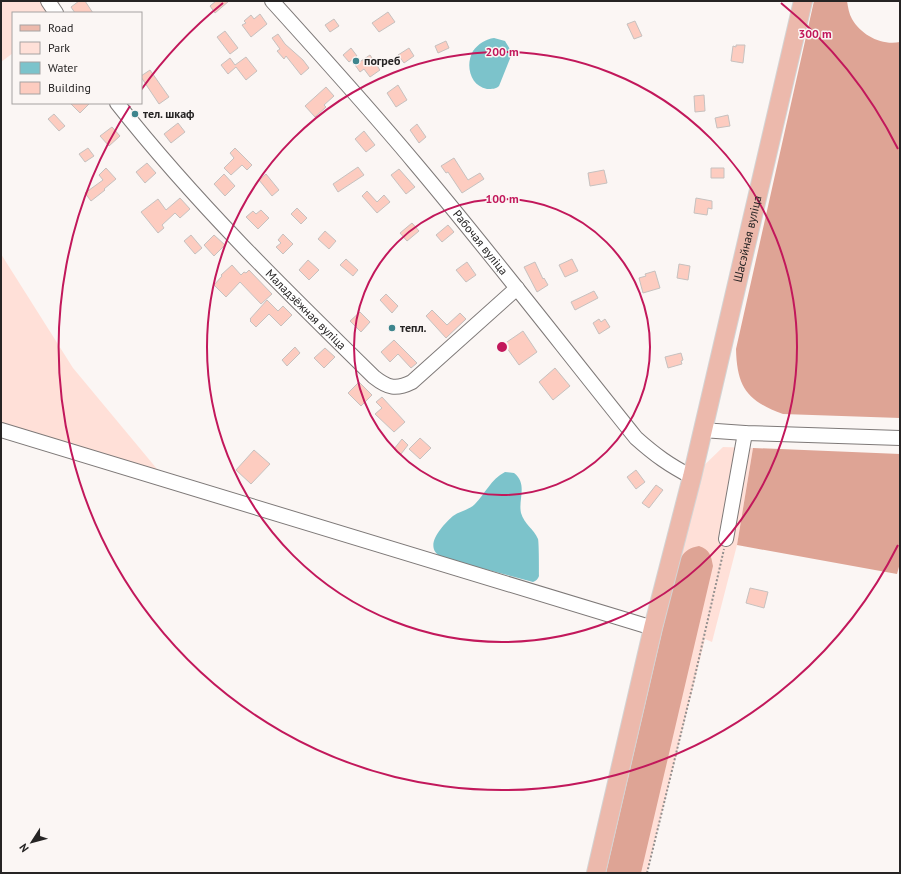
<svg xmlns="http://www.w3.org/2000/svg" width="901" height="874" font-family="'PT Sans',sans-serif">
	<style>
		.green { fill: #ffe0d8 }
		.forest { fill: #dea495 }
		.water { fill: #7cc3cb }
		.building { fill: #fdccc0; stroke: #c6c1bf }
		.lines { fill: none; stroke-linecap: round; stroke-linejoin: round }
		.minor-casing { stroke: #7e7978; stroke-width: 16 }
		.major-casing { stroke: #d4d3d3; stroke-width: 20 }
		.path { stroke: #94908f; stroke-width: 2; stroke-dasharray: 2 2; stroke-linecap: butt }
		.minor { stroke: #fff; stroke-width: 14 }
		.major { stroke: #ecb9ac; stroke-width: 18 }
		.ring { fill: none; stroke: #c2185b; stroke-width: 2 }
		.poi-dot { fill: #3e858d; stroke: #fbf6f4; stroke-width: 1.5 }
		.labels { text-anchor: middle; stroke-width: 3; stroke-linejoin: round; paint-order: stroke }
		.poi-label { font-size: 12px; font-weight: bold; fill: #262424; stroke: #fbf6f4; text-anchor: start }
		.street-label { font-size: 12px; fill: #262424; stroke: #fbf6f4 }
		.centre { fill: #c2185b; stroke: #fbf6f4; stroke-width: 2 }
		.ring-label { font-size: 12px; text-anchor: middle; font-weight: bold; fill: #c2185b; stroke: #fbf6f4; stroke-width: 3; stroke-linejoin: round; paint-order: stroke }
	</style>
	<rect width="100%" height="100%" fill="#fbf6f4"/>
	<path class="green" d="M 1,1 L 48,1 L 56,13 L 13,13 L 13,53 L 1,62 Z
		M 1,254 L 73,368 L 167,481 L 1,430 Z
		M 723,447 L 753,448 L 737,545 L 712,642 L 705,639 L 647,873 L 596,873 L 692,477 Z"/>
	<path class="forest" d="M 814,1 L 847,1 C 848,7 849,14 852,19 C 861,35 882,46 900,42 L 900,418 L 783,414 C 747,401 737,387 736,349 Z
		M 753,448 L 900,454 L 900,563 L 897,574 L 737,545 Z
		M 699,546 C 710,550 711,555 713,566 L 641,873 L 606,873 L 675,576 C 679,561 681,549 699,546 Z"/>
	<path class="water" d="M 494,38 L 505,41 L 511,51 L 511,56 L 499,86 C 496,89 492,89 487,89 C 470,86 465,65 473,51 C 478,44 486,39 494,38 Z
		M 505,472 L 514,473 C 528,484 518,499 521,513 C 524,524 534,529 538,539 C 539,542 539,572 539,576 C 538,579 536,581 533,582 L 443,558 C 421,548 442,526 453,516 C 460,511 469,510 475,504 C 485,494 491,479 505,472 Z"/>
	<path class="building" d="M 79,1 L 85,1 L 93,13 L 75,13 L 71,7 Z
		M 216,1 L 229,1 L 215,13 L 210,6 Z
		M 388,12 L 395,22 L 379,32 L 372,23 Z
		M 260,14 L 267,24 L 251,37 L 242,25 L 246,23 L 244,21 L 251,15 L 254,19 Z
		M 334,19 L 339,26 L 330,32 L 325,25 Z
		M 635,21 L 642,36 L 634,39 L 627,24 Z
		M 225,31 L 238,48 L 230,54 L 217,37 Z
		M 278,34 L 285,44 L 303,60 L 309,68 L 301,75 L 286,56 L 284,59 L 277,51 L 280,49 L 272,38 Z
		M 446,41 L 449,48 L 438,53 L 435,46 Z
		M 736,45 L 745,45 L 743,63 L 731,61 L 733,46 L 736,47 Z
		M 351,48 L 357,56 L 349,62 L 343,55 Z
		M 409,48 L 414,56 L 404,63 L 398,55 Z
		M 370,55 L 380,70 L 370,77 L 364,69 L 360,72 L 355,65 Z
		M 246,57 L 257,71 L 246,80 L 236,67 L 228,74 L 221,65 L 230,58 L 235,65 Z
		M 150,70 L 169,97 L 159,104 L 141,77 L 141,76 Z
		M 398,85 L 407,100 L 396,107 L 387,93 Z
		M 326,87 L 334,96 L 324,105 L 326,107 L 315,117 L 305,106 Z
		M 704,95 L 705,111 L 695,112 L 694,96 Z
		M 70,103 L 90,103 L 80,113 Z
		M 54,114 L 65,126 L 59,131 L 48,119 Z
		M 728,115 L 730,126 L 717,128 L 715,118 Z
		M 178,123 L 185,132 L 171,143 L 164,134 Z
		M 417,124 L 426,137 L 419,143 L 410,130 Z
		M 112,127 L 120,136 L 109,146 L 100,136 Z
		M 364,131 L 375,145 L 366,152 L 355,139 Z
		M 88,148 L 94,156 L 85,162 L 79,154 Z
		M 235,148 L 252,165 L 247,170 L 242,165 L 231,175 L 224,168 L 234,158 L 230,153 Z
		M 454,158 L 468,180 L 480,173 L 484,179 L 462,193 L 448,172 L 446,173 L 441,166 Z
		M 147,163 L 156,173 L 145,183 L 136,172 Z
		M 358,167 L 364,175 L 338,192 L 333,184 Z
		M 106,168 L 116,179 L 104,189 L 105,190 L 91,201 L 85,193 L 103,180 L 99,175 Z
		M 711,168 L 724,168 L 724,178 L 711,178 Z
		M 399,169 L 415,187 L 406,194 L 391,175 Z
		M 604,170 L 607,183 L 590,186 L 588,173 Z
		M 224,174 L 235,186 L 225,196 L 214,184 Z
		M 266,174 L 279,190 L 272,196 L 259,180 Z
		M 367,191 L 377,202 L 384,195 L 390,202 L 377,213 L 362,196 Z
		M 180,198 L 190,209 L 180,218 L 175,213 L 162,225 L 164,228 L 158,233 L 141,212 L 158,199 L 166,210 Z
		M 696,198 L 712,201 L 712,209 L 708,208 L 707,215 L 694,213 Z
		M 297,208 L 307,218 L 301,224 L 291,214 Z
		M 261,210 L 269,218 L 258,229 L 246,217 L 253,211 L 256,214 Z
		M 412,223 L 419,231 L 407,241 L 400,233 Z
		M 448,225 L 454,232 L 442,242 L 436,235 Z
		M 325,231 L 336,241 L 329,249 L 318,239 Z
		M 283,234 L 293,244 L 283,254 L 276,247 L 281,243 L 278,240 Z
		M 191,235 L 202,248 L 195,254 L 184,241 Z
		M 214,235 L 225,245 L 214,256 L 204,245 Z
		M 346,259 L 358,270 L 353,276 L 340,265 Z
		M 572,259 L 578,271 L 565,277 L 559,265 Z
		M 308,260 L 319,270 L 309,280 L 299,270 Z
		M 467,262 L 476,275 L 466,282 L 456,270 Z
		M 535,262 L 543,279 L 544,278 L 548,285 L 537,292 L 524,267 Z
		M 679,264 L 690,266 L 688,280 L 677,278 Z
		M 232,265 L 241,275 L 244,272 L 246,273 L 249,270 L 272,294 L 261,304 L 240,282 L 226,297 L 214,285 L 222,276 L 221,275 Z
		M 655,271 L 660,288 L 643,293 L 639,278 L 646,276 L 645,274 Z
		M 594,291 L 598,298 L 575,310 L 571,302 Z
		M 386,294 L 398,306 L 392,313 L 380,300 Z
		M 267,300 L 278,311 L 283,306 L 292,315 L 281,326 L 269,314 L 256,327 L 250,321 L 251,320 L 250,319 Z
		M 432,310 L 447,325 L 460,313 L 466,319 L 446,338 L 426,316 Z
		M 360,312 L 370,322 L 361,332 L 350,321 Z
		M 599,319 L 601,322 L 605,319 L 610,327 L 599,334 L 593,323 Z
		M 523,331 L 537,352 L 519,365 L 504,344 Z
		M 394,340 L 417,363 L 411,368 L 398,354 L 390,362 L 381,352 Z
		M 295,347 L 300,353 L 287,366 L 282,360 Z
		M 325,348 L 335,357 L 324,368 L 314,358 Z
		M 681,353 L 683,360 L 681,361 L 682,364 L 668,368 L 665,357 Z
		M 555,368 L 570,386 L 553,400 L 539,382 Z
		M 359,382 L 372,395 L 361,406 L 348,393 Z
		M 382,397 L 405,422 L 394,432 L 375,414 L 382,408 L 376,402 Z
		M 420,438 L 431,448 L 420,459 L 409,449 Z
		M 402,439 L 408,445 L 401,454 L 394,449 Z
		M 254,450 L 270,464 L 251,484 L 236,470 Z
		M 636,470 L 645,482 L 636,489 L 627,477 Z
		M 656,485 L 663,490 L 649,508 L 642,503 Z
		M 750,588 L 768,592 L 764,608 L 746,603 Z"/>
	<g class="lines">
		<defs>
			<g id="minor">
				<path d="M 48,1 L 56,13"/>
				<path id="s1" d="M 272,1 C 320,54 368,107 414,162 C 490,252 562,346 636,438 C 655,455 669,465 692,477"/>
				<path id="s2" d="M 117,103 C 195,202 284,289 374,377 C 388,388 396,390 412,382 L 517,288"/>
				<path d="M 1,430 L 653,628"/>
				<path d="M 702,430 L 745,433 L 900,438"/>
				<path d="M 726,539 L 745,433"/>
			</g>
			<g id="major">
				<path id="s3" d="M 596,873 L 653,628 L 692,477 L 803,1"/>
			</g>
		</defs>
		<use href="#minor" class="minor-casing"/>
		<use href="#major" class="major-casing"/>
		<path class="path" d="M 647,873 L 694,680 L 724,549"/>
		<use href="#minor" class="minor"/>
		<use href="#major" class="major"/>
	</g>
	<g class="ring">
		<circle cx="502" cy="347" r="148"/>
		<circle cx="502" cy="347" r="295"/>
		<path d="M898 545A443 443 0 1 1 130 106M141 90A443 443 0 0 1 223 3M781 3A443 443 0 0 1 898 149"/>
	</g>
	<g class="poi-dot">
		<circle cx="356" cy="61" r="4"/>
		<circle cx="135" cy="114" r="4"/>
		<circle cx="392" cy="328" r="4"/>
	</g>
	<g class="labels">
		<g class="poi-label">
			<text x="364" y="65">погреб</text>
			<text x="143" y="118">тел. шкаф</text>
			<text x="400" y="332">тепл.</text>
		</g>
		<g class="street-label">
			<text dy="4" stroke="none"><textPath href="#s3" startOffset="652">Шасэйная вуліца</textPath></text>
			<text dy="4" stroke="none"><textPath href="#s1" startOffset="319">Рабочая вуліца</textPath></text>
			<text dy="4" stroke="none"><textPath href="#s2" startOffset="280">Маладзёжная вуліца</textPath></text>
		</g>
	</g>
	<circle cx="502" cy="347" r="6" class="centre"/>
	<g class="ring-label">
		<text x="815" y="38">300 m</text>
		<text x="502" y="56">200 m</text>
		<text x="502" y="203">100 m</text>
	</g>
	<rect width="901" height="874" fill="none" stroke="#262424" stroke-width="4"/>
	<rect x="12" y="12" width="130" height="92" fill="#fbf6f4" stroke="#a6a2a1"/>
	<rect x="20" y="25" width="20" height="6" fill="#ecb9ac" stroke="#a6a2a1"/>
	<text x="48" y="32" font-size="12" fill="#262424">Road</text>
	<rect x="20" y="42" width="20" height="12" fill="#ffe0d8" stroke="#a6a2a1"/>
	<text x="48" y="52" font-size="12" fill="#262424">Park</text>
	<rect x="20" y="62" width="20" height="12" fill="#7cc3cb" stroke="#a6a2a1"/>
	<text x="48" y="72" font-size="12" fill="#262424">Water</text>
	<rect x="20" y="82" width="20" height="12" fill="#fdccc0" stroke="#a6a2a1"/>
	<text x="48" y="92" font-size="12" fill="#262424">Building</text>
	<g transform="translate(32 842) rotate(234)" stroke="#fbf6f4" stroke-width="3" paint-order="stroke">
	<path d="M0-3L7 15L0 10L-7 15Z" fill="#262424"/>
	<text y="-6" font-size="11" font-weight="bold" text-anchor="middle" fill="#262424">N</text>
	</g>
</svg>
